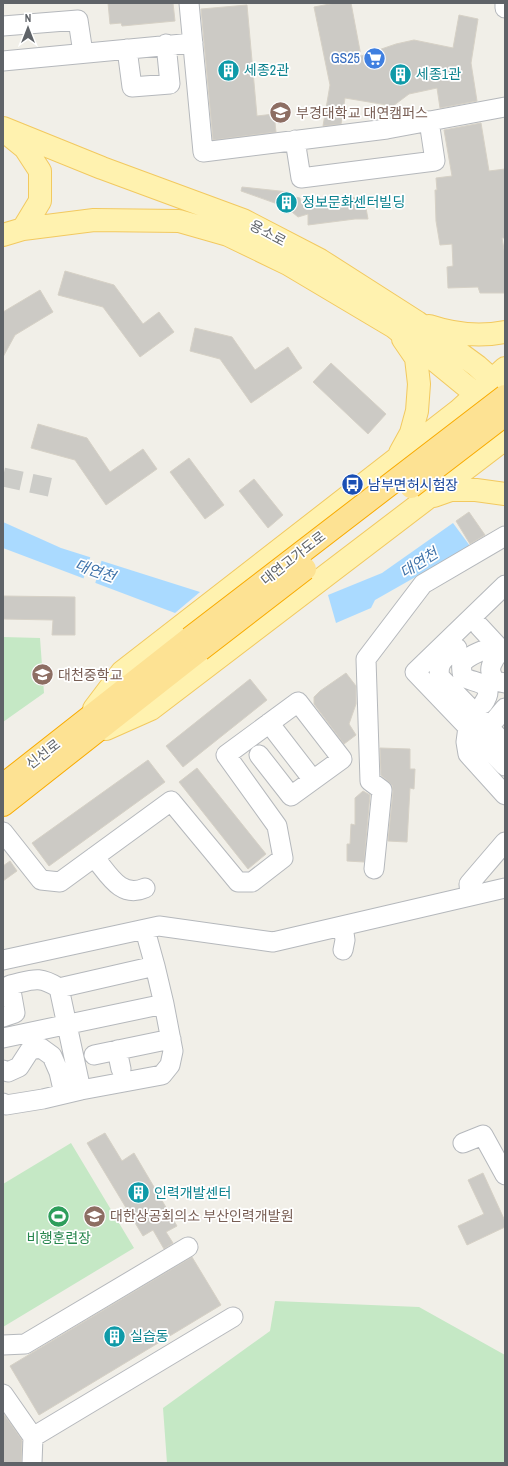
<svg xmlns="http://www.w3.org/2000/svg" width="508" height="1466" font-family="'Archivo Narrow','Noto Sans KR',sans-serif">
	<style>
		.green { fill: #c5e8c5 }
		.water { fill: #aadaff }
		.pier { fill: #f1efe8 }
		.building { fill: #cccac5; stroke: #d6d1c6 }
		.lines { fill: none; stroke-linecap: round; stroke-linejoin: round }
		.minor-tunnel { stroke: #ccccc8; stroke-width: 19; stroke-dasharray: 19 10; stroke-linecap: butt }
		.minor-casing { stroke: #b5b8bc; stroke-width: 21 }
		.major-casing { stroke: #f2c960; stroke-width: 24 }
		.highway-casing { stroke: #f9ab00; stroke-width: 24 }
		.minor { stroke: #fff; stroke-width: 19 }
		.major { stroke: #fff2af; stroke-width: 22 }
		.highway { stroke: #fde293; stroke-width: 22 }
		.highway-bridge-casing { stroke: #f9ab00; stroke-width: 24; stroke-linecap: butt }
		.highway-bridge { stroke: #fde293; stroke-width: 22 }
		.labels { text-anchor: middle; stroke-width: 3.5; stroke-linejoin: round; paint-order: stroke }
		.shop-label { font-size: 14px; fill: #366cbe; stroke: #fff; text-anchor: end }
		.culture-label { font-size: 14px; fill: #0d838f; stroke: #fff; text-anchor: start }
		.education-label { font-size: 14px; fill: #785e54; stroke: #fff; text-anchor: start }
		.street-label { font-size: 14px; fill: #5f6368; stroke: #fff }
		.transit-label { font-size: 14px; fill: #164399; stroke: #fff; text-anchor: start }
		.leisure-label { font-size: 14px; fill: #27864d; stroke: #fff }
		.water-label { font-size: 15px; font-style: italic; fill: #4174aa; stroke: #fff }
	</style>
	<rect width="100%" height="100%" fill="#f1efe8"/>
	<path class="green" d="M 3,637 L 40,638 L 44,693 L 3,722 Z
		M 71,1143 L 134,1248 L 3,1327 L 3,1184 Z
		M 275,1301 L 419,1307 L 505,1355 L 505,1463 L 167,1463 L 163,1408 L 270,1331 Z"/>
	<path class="water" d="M 3,522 L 61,548 L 200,592 L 175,613 L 3,548 Z
		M 453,523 L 470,546 L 375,600 L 371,608 L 336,623 L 328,595 L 382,573 Z"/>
	<path class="pier" d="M 91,555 L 102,559 L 95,584 L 83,580 Z"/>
	<path class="building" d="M 108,3 L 173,3 L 175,21 L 122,26 L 121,23 L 110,24 Z
		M 335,3 L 351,3 L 361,56 L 396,44 L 414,40 L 453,48 L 459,15 L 478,19 L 471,63 L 477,101 L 440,108 L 437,88 L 409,94 L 393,106 L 345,98 L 341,124 L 323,126 L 330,85 L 314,7 Z
		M 247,5 L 257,116 L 274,114 L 276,132 L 213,140 L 201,9 Z
		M 481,123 L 489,171 L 505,169 L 505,238 L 502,238 L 505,255 L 505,293 L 480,293 L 478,287 L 448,288 L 447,267 L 453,266 L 452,244 L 440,245 L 436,221 L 435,190 L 437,190 L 436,178 L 452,176 L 444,130 Z
		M 242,187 L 289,192 L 290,196 L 300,198 L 301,203 L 345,198 L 350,195 L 354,198 L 364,197 L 368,219 L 355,219 L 308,225 L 308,214 L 298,217 L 286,207 L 241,191 Z
		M 65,271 L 114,285 L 143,324 L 159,312 L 174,332 L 140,357 L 103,307 L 58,295 Z
		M 40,290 L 53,312 L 15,335 L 3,357 L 3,312 Z
		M 195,328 L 232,337 L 255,370 L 288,347 L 302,368 L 251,403 L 220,359 L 190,351 Z
		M 331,363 L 386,414 L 368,434 L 313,382 Z
		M 38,424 L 87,438 L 110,472 L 143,449 L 157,469 L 106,505 L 75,460 L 31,448 Z
		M 189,458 L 224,505 L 205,519 L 170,472 Z
		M 254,479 L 283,515 L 268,528 L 239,491 Z
		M 469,512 L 485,535 L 470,544 L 456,521 Z
		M 3,596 L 75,597 L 75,635 L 52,635 L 53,620 L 3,619 Z
		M 346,673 L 356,686 L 356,704 L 349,724 L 356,735 L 344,744 L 314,704 L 314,697 L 320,691 Z
		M 250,679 L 267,700 L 183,767 L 166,746 Z
		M 380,748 L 410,749 L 410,769 L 415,769 L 414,789 L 410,788 L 407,842 L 388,841 L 393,791 L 392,785 L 381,775 Z
		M 148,760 L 165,782 L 49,866 L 32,843 Z
		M 197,768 L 266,854 L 248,869 L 179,782 Z
		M 363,791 L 370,795 L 364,862 L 347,861 L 347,844 L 350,844 L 351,824 L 355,825 L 355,798 Z
		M 10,861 L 17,871 L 3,881 L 3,866 Z
		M 105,1133 L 122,1161 L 134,1153 L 177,1226 L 166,1232 L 173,1243 L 164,1249 L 153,1230 L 143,1236 L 87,1143 Z
		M 483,1173 L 505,1221 L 505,1227 L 467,1245 L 458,1226 L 484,1214 L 468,1180 Z
		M 192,1257 L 221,1305 L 39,1415 L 10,1366 Z
		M 3,1413 L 22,1440 L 21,1463 L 3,1463 Z"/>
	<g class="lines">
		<path class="minor-tunnel" d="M 3,477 L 58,489"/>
		<defs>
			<path id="minor" d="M 189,3 L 203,152 L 387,129 L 505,107
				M 505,3 L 505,8
				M 3,26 L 78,20 L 83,53
				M 127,49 L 132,87 L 170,84 L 166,44
				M 3,61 L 193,43
				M 295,140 L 301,178 L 435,161 L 429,121
				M 505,585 L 415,672 L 505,766
				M 479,626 L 504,653
				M 457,648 C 447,657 436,662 440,677 L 505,744
				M 494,660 C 489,668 490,673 495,681 L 505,683
				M 483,704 C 498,682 476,684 463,677 C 462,673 461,668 462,664 C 467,655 487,649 496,645
				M 269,723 L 313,780
				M 468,727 L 466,742 L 468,754 L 505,795
				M 489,727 L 505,708
				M 3,832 L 41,880 L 60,882 L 171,801 L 238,882 L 252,882 L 283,858 L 277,826 L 226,755 L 298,702 L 342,759 L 291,796 L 259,755
				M 94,857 C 108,873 120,899 145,888
				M 374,869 L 382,790 L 370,781 L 366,659 L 423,584 L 505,536
				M 470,896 L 469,884 L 505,842
				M 343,926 L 345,940 L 343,950
				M 3,960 L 159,926 L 273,942 L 505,888
				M 155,966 L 164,1004
				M 3,1017 L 15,1013 L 10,985 C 33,980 38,975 59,988
				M 3,1038 L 164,1004 L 173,1051 L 170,1065 L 162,1075 L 81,1090
				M 117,1050 L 121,1069
				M 94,1055 L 171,1039
				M 3,1070 L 8,1072 L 19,1067 L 30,1050 L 41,1048 L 52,1056 L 59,1072 L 64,1094
				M 3,1103 L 6,1105 L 43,1099 L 81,1090 L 59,988 L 155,966 L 145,930
				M 463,1143 L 483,1135 L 505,1175
				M 3,1345 L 25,1344 L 188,1247
				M 3,1394 L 33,1437 L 32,1463
				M 33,1437 L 233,1317"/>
			<path id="major" d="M 3,128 L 102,168 L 243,220 L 320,260 L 417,322 L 477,366 L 505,391
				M 9,135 L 25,148 L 40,171 L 40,201 L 23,229
				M 3,235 L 23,229 L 94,220 L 179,221 L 228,235 L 288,264 L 394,327 L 505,418
				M 429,326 C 453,334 480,337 505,332
				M 400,453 L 411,433 L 417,411 L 419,384 L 416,358 L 403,339
				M 434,496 L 451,490 L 476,490 L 505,494
				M 94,709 L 122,672 L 458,411 L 505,368
				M 106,729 L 151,709 L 505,439"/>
			<path id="highway" d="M 3,785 L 190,638
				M 3,805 L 200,650"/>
		</defs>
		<use href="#minor" class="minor-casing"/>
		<use href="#major" class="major-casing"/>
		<use href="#highway" class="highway-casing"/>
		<use href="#minor" class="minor"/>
		<use href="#major" class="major"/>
		<use href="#highway" class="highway"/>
		<defs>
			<path id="highway-bridge" d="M 411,487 L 505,415
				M 190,638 L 505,396
				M 200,650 L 305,569"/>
		</defs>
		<use href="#highway-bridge" class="highway-bridge-casing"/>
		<use href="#highway-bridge" class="highway-bridge"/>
	</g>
	<defs>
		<symbol id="supermarket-disc" viewBox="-11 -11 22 22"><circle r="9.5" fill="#3f7fe0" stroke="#fff"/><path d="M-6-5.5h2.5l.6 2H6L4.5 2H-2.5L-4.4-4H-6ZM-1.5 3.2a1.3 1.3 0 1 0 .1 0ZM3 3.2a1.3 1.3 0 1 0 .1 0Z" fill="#fff"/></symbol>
		<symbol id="building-disc" viewBox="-11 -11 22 22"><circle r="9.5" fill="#0f9aa8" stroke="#fff"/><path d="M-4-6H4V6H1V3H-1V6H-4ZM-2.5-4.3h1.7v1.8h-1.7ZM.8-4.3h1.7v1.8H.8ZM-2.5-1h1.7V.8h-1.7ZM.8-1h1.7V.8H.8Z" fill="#fff"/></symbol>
		<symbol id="university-disc" viewBox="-11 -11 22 22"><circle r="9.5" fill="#8d6e63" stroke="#fff"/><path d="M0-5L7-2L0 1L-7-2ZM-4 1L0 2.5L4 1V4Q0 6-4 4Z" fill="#fff"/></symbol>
		<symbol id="bus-disc" viewBox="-11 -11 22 22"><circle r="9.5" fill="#1a4fb4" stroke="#fff"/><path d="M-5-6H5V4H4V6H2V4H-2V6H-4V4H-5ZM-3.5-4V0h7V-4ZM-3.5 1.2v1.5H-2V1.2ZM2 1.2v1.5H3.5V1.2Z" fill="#fff"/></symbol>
		<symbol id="school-disc" viewBox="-11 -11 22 22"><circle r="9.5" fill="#8d6e63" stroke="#fff"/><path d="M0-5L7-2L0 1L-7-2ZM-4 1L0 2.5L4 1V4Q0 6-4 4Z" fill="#fff"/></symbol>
		<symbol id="stadium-disc" viewBox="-11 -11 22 22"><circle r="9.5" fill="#2e9e5b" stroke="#fff"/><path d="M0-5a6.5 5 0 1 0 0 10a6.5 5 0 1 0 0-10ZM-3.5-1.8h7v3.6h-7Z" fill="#fff"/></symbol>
	</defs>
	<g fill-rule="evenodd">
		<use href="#supermarket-disc" x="362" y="46" width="25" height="25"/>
		<use href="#building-disc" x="216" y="58" width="25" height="25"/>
		<use href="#building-disc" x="388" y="62" width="25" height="25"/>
		<use href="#university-disc" x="268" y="100" width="25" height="25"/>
		<use href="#building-disc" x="274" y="190" width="25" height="25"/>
		<use href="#bus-disc" x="340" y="472" width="25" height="25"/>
		<use href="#school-disc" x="30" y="662" width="25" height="25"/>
		<use href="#building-disc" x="126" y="1180" width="25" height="25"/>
		<use href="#stadium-disc" x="46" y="1204" width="25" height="25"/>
		<use href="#university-disc" x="82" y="1204" width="25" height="25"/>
		<use href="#building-disc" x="102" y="1324" width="25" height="25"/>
	</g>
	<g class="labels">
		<g class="shop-label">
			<text x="360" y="63">GS25</text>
		</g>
		<g class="culture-label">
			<text x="244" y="75">세종2관</text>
			<text x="416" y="79">세종1관</text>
			<text x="302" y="207">정보문화센터빌딩</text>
			<text x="154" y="1198">인력개발센터</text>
			<text x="130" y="1341">실습동</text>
		</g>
		<g class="education-label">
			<text x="296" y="118">부경대학교 대연캠퍼스</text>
			<text x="58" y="680">대천중학교</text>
			<text x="110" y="1221">대한상공회의소 부산인력개발원</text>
		</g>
		<g class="street-label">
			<text transform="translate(268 233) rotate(28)" y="5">용소로</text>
			<text transform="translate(293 558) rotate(-38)" y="5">대연고가도로</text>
			<text transform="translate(43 754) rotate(-38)" y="5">신선로</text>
		</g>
		<g class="transit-label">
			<text x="368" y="490">남부면허시험장</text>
		</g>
		<g class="leisure-label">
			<text x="59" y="1243">비행훈련장</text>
		</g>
		<g class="water-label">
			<text transform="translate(419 563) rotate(-33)" y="5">대연천</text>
			<text transform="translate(95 571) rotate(19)" y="5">대연천</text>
		</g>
	</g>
	<rect width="508" height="1466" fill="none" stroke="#5f6368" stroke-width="8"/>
	<g transform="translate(28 28)" stroke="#ffffff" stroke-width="3" paint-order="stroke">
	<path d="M0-3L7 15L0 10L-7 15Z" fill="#5f6368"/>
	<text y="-6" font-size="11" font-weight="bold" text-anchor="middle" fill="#5f6368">N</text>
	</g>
</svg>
